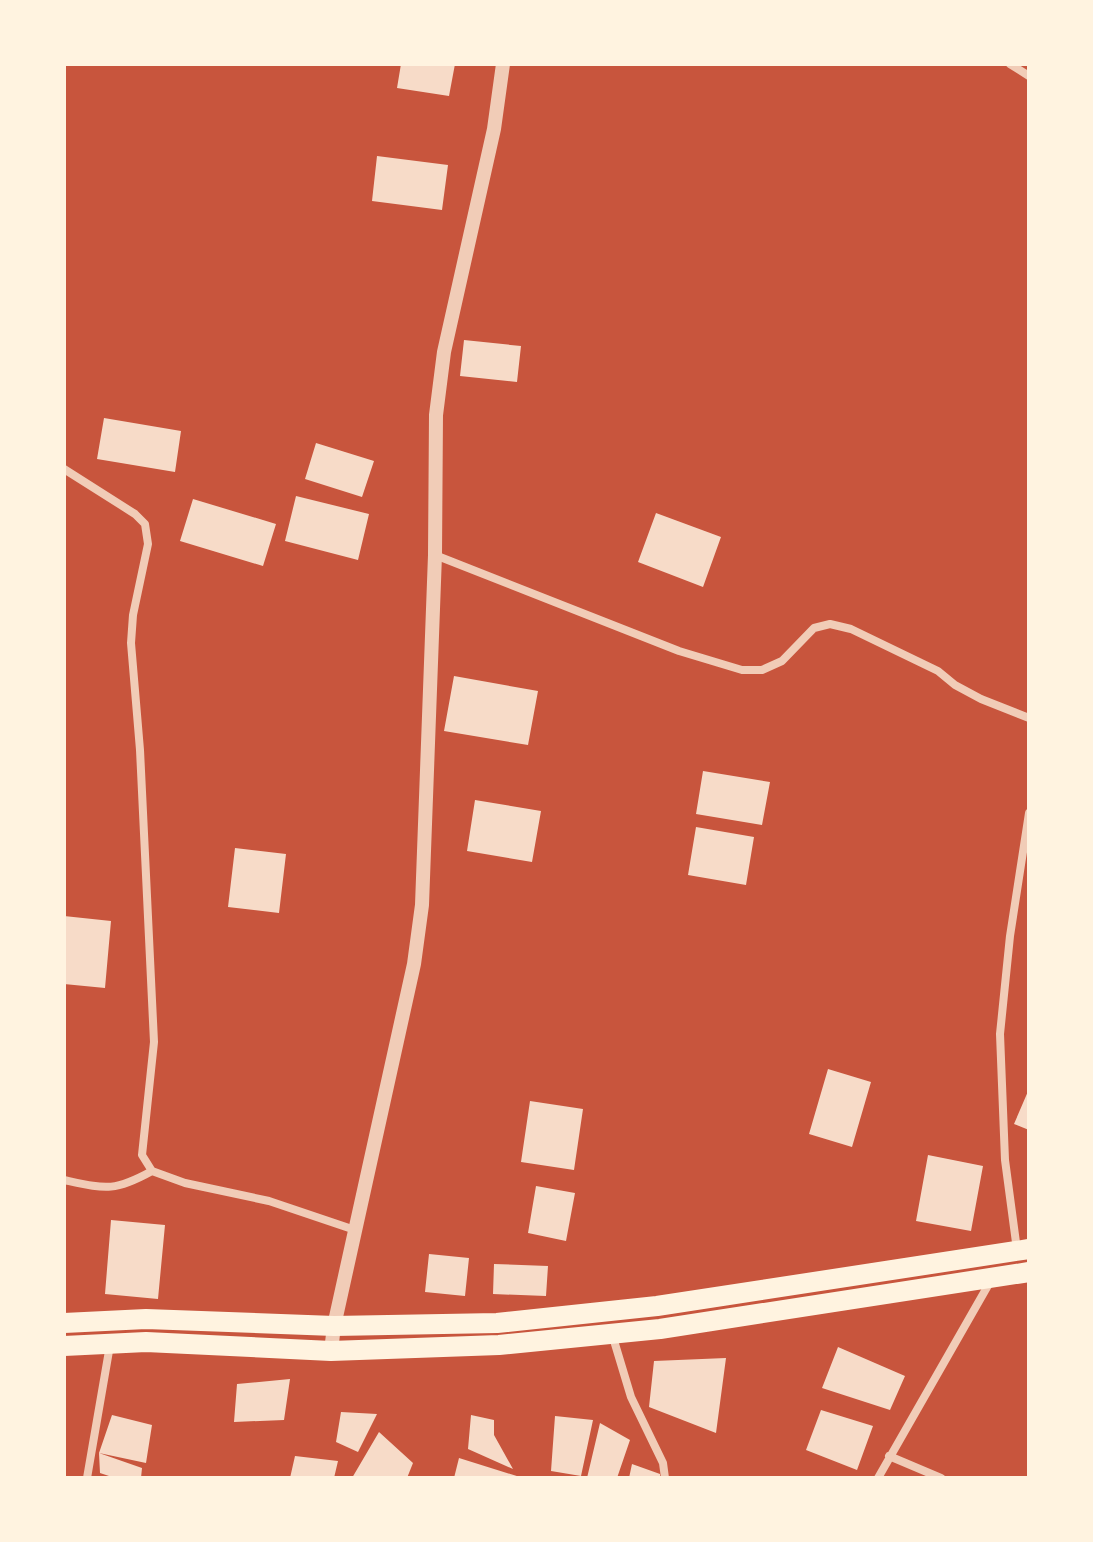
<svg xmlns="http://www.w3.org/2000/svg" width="1093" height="1542" font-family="'Asap Condensed',sans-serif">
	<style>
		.building { fill: #f7dbc8 }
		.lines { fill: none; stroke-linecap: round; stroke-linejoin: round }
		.minor { stroke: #f1ccb7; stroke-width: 8 }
		.tertiary { stroke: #f1ccb7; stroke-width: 14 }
		.primary { stroke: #fff3e0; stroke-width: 20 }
	</style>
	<rect width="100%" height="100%" fill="#c8553d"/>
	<path class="building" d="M 401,64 L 455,64 L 449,96 L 397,88 Z
		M 377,156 L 448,165 L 442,210 L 372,201 Z
		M 464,340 L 521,346 L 517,382 L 460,376 Z
		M 104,418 L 181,431 L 175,472 L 97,459 Z
		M 316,443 L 374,461 L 362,497 L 305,479 Z
		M 296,496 L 369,514 L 358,560 L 285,541 Z
		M 193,499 L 276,524 L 263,566 L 180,541 Z
		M 656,513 L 721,537 L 703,587 L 638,562 Z
		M 454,676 L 538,691 L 528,745 L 444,731 Z
		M 703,771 L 770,782 L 762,825 L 696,814 Z
		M 475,800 L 541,811 L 532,862 L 467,851 Z
		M 696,827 L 754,837 L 746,885 L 688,875 Z
		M 235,848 L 286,854 L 279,913 L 228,907 Z
		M 64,916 L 111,921 L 105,988 L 64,984 Z
		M 828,1069 L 871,1082 L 852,1147 L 809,1134 Z
		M 1029,1089 L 1029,1130 L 1014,1124 Z
		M 530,1101 L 583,1109 L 574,1170 L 521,1162 Z
		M 928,1155 L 983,1166 L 971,1231 L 916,1221 Z
		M 536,1186 L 575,1193 L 566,1241 L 528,1233 Z
		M 111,1220 L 165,1225 L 158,1299 L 105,1294 Z
		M 429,1254 L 469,1258 L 465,1296 L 425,1292 Z
		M 494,1264 L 548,1266 L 546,1296 L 493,1294 Z
		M 838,1347 L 905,1376 L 890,1410 L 822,1388 Z
		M 726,1358 L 716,1433 L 649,1407 L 654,1361 Z
		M 290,1379 L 284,1420 L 234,1422 L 237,1384 Z
		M 821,1410 L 873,1426 L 857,1470 L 806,1450 Z
		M 341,1412 L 377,1414 L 358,1452 L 336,1442 Z
		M 112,1415 L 152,1425 L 146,1463 L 99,1453 L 142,1468 L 141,1478 L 115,1478 L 100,1473 L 99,1453 Z
		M 471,1415 L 494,1420 L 494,1435 L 513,1469 L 468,1449 Z
		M 555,1416 L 593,1420 L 581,1476 L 551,1471 Z
		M 600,1423 L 630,1440 L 617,1478 L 587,1478 Z
		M 379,1432 L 413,1463 L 407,1478 L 352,1478 Z
		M 295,1456 L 338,1461 L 334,1478 L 290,1478 Z
		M 459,1458 L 520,1477 L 520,1478 L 454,1478 Z
		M 632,1464 L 660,1474 L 660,1478 L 629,1478 Z"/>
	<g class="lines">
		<path class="minor" d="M 1010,64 L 1029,76
			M 64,469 L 135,514 L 145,524 L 148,544 L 133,615 L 131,643 L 140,750 L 154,1042 L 142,1155 L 152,1171 L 185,1183 L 269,1201 L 355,1230
			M 435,555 L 679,651 L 742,670 L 762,670 L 782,661 L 814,628 L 830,624 L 851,629 L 938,671 L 955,685 L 981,699 L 1029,718
			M 64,1180 C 106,1189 114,1192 152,1171
			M 1017,1250 L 1005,1160 L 1000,1034 L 1010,936 L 1029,813
			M 612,1334 L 631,1397 L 663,1463 L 665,1478
			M 889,1456 L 941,1478
			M 87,1478 L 110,1345
			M 878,1478 L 990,1282"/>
		<path class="tertiary" d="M 331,1351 L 334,1326 L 414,964 L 422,905 L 435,555 L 436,415 L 444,352 L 494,129 L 503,64"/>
		<path class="primary" d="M 64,1323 L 146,1319 L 334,1326 L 497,1323 L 657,1306 L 1029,1249
			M 64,1346 L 146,1342 L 331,1351 L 499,1345 L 660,1329 L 1029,1272"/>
	</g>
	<rect width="1093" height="1542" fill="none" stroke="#fff3e0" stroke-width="132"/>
</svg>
